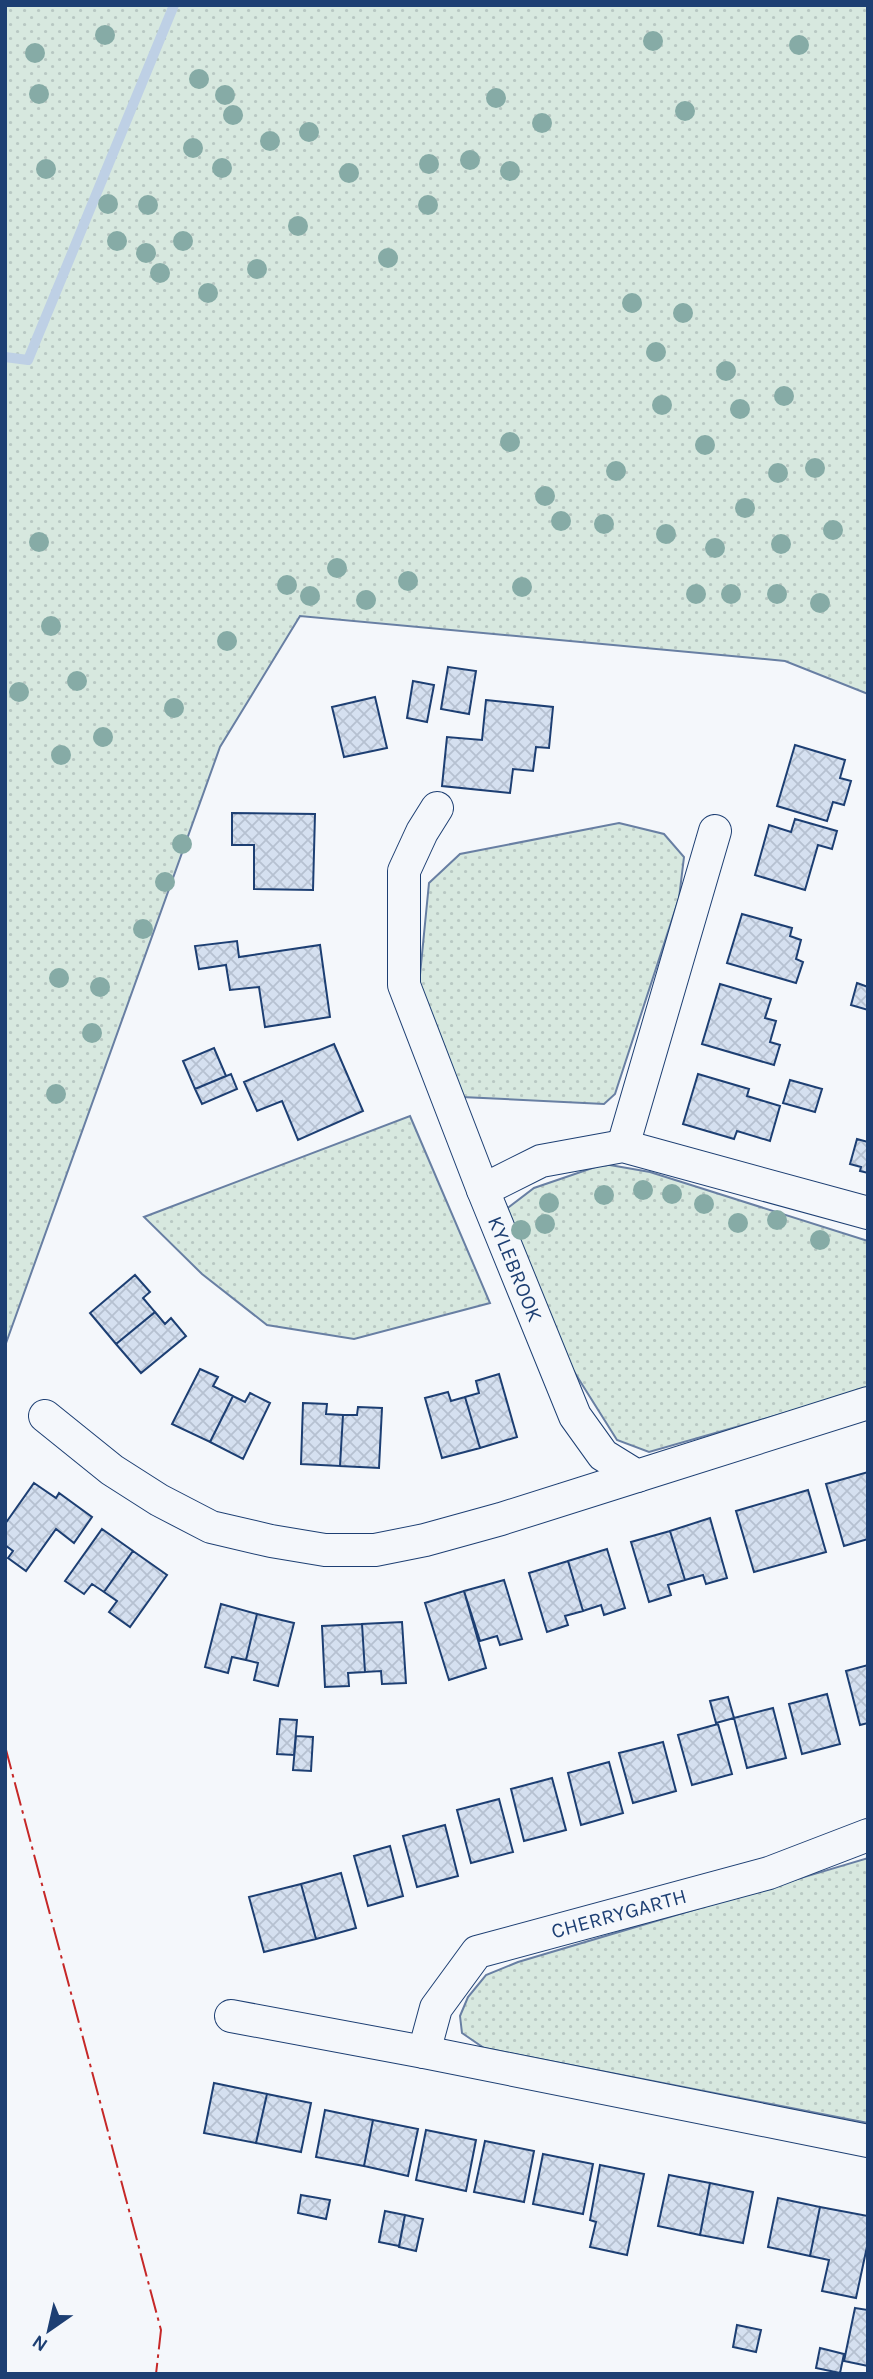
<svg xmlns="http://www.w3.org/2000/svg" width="873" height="2379" font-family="Karla,sans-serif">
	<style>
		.grass { fill: url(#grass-dots); stroke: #687fa3; stroke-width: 2 }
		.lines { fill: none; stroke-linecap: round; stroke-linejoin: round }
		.stream { stroke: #bed0e5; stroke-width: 10 }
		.building { fill: url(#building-cross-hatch); stroke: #1d3f73; stroke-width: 2 }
		.street-casing { stroke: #1d3f73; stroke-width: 34 }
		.street { stroke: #f4f7fb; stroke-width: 32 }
		.power { stroke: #c62828; stroke-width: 2; stroke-dasharray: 24 5 3.5 5; stroke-linecap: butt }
		.tree { fill: #86aba6 }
		.labels { text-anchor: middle; stroke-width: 5; stroke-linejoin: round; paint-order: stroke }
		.street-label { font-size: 21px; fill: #1d3f73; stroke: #f4f7fb }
	</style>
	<defs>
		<pattern id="grass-dots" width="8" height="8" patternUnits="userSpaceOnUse" patternTransform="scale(1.75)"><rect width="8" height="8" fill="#d7e8df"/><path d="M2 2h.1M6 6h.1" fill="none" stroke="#b8c8c3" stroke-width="1.8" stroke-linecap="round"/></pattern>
		<pattern id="building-cross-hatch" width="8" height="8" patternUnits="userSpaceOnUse" patternTransform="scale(1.75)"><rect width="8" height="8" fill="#d5e0f0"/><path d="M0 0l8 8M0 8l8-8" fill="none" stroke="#b6c1d1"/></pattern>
	</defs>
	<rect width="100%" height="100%" fill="#f4f7fb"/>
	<path class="grass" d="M 5,5 L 868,5 L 868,694 L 785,661 L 300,616 L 220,747 L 5,1346 Z
		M 619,823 L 664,834 L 684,857 L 679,898 L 615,1094 L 604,1104 L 462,1097 L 419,985 L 429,883 L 460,854 Z
		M 410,1116 L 490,1303 L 354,1339 L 267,1325 L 202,1274 L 144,1217 Z
		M 604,1164 L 650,1172 L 868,1241 L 868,1389 L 649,1452 L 617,1440 L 563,1354 L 505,1210 L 534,1188 Z
		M 868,1858 L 868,2123 L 484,2048 L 462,2033 L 460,2016 L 468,1997 L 486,1975 L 518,1962 Z"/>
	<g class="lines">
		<path class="stream" d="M 5,357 L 28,360 L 174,5"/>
	</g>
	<path class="building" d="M 448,667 L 476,671 L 469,714 L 441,709 Z
		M 413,681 L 434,685 L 427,722 L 407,718 Z
		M 375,697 L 387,748 L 344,757 L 332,707 Z
		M 486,700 L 553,707 L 549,748 L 536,747 L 533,771 L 513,769 L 510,793 L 442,786 L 447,737 L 482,740 Z
		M 795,745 L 845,760 L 840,778 L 851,781 L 844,805 L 833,802 L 827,821 L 777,806 Z
		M 232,813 L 315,814 L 313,890 L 254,889 L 254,845 L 232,845 Z
		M 795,819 L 837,831 L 832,849 L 818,845 L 805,890 L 755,875 L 769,825 L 791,832 Z
		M 742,914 L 792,928 L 790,936 L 801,940 L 796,959 L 803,962 L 796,983 L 727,963 Z
		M 237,941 L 239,957 L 320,945 L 330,1017 L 265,1027 L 259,987 L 230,990 L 226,965 L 199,969 L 195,946 Z
		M 857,983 L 868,987 L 868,1010 L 851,1005 Z
		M 720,984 L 771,999 L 765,1018 L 776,1021 L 770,1042 L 780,1045 L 774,1065 L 702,1044 Z
		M 334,1044 L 363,1111 L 298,1140 L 282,1101 L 257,1111 L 244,1082 Z
		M 214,1048 L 226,1076 L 195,1089 L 183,1061 Z
		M 231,1074 L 237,1089 L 202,1104 L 195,1089 Z
		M 698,1074 L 749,1089 L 747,1096 L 780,1106 L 770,1141 L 737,1131 L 734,1139 L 683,1124 Z
		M 790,1080 L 822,1089 L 815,1112 L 783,1103 Z
		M 857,1139 L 868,1142 L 868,1173 L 860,1171 L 861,1167 L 850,1164 Z
		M 135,1275 L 150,1292 L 143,1298 L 155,1312 L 116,1344 L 90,1313 Z
		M 155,1312 L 165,1324 L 171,1318 L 186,1336 L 141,1373 L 116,1344 Z
		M 200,1369 L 218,1377 L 213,1386 L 233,1396 L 210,1442 L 172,1424 Z
		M 499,1374 L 517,1437 L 480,1448 L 465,1397 L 479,1393 L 476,1381 Z
		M 448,1392 L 451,1401 L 465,1397 L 480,1448 L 442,1458 L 425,1398 Z
		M 250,1393 L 270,1403 L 243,1459 L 210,1442 L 233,1396 L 245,1402 Z
		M 303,1403 L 327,1404 L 326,1414 L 343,1415 L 340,1466 L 301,1464 Z
		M 358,1407 L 382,1408 L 379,1468 L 340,1466 L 343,1415 L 357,1415 Z
		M 868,1472 L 868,1539 L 844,1546 L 826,1484 Z
		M 34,1483 L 56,1498 L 59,1493 L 92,1517 L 74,1543 L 56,1529 L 26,1571 L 8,1558 L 13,1551 L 5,1545 L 5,1524 Z
		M 808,1490 L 826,1552 L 754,1572 L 736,1511 Z
		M 710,1518 L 727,1578 L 706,1584 L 703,1575 L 685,1580 L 670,1531 Z
		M 102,1529 L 133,1551 L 104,1592 L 92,1584 L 84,1594 L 65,1581 Z
		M 670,1531 L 685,1580 L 668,1585 L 671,1595 L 649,1602 L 631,1542 Z
		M 607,1549 L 625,1608 L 604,1615 L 601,1605 L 583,1611 L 568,1561 Z
		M 133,1551 L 167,1575 L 130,1627 L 109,1612 L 117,1601 L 104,1592 Z
		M 568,1561 L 583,1611 L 565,1616 L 568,1625 L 547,1632 L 529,1573 Z
		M 504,1580 L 522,1639 L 500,1645 L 497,1636 L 480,1641 L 464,1591 Z
		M 464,1591 L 486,1668 L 449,1680 L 425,1603 Z
		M 221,1604 L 257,1614 L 246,1660 L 232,1657 L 228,1673 L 205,1667 Z
		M 257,1614 L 294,1623 L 278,1686 L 254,1680 L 258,1663 L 246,1660 Z
		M 402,1622 L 406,1683 L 382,1684 L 381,1671 L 365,1672 L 362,1624 Z
		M 362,1624 L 365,1672 L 348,1673 L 349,1686 L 325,1687 L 322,1626 Z
		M 868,1665 L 868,1723 L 860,1725 L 846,1671 Z
		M 827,1694 L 840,1744 L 802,1754 L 789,1704 Z
		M 728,1697 L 734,1718 L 716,1723 L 710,1701 Z
		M 773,1708 L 786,1758 L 747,1768 L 734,1718 Z
		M 280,1719 L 297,1720 L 294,1755 L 277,1754 Z
		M 718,1724 L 732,1774 L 692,1785 L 678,1735 Z
		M 296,1736 L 313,1737 L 311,1771 L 293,1770 Z
		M 663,1742 L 676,1791 L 633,1803 L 619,1753 Z
		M 609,1762 L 623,1813 L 581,1825 L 568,1773 Z
		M 552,1778 L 566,1830 L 524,1841 L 511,1789 Z
		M 499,1799 L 513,1852 L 471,1863 L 457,1810 Z
		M 445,1825 L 458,1876 L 417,1887 L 403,1836 Z
		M 390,1846 L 403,1896 L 368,1906 L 354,1856 Z
		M 341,1873 L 356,1928 L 316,1939 L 301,1884 Z
		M 301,1884 L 316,1939 L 264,1952 L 249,1897 Z
		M 214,2083 L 267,2094 L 256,2143 L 204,2133 Z
		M 267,2094 L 311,2103 L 301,2152 L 256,2143 Z
		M 325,2110 L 373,2120 L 364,2166 L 316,2157 Z
		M 373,2120 L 418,2129 L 408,2176 L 364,2166 Z
		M 426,2130 L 476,2140 L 466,2191 L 416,2180 Z
		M 485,2141 L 534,2151 L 524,2202 L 474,2192 Z
		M 543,2154 L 593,2164 L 583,2214 L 533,2204 Z
		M 600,2165 L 644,2174 L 627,2255 L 590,2247 L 596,2222 L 590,2220 Z
		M 669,2175 L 710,2183 L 700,2235 L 658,2226 Z
		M 710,2183 L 753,2192 L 743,2243 L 700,2235 Z
		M 301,2195 L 330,2200 L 326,2219 L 298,2213 Z
		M 778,2198 L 820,2207 L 810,2256 L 768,2247 Z
		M 820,2207 L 868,2216 L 868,2242 L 856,2298 L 822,2291 L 829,2260 L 810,2256 Z
		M 385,2211 L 405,2215 L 399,2246 L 379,2242 Z
		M 405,2215 L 423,2219 L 416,2251 L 399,2247 Z
		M 855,2308 L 868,2310 L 868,2366 L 844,2361 Z
		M 737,2325 L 761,2330 L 756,2352 L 733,2347 Z
		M 820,2348 L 844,2354 L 840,2373 L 816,2368 Z"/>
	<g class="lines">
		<defs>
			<g id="street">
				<path id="s1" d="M 437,808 L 422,832 L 404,871 L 404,985 L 483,1190 L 575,1416 L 603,1455 L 637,1476 L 868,1403"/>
				<path d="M 623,1146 L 715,831"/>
				<path d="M 483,1190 L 541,1161 L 623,1146 L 868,1213"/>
				<path d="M 45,1416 L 112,1470 L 159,1500 L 211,1527 L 271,1541 L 325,1550 L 375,1550 L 425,1540 L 501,1519 L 637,1476"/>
				<path d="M 231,2016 L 424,2052 L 868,2141"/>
				<path id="s2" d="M 424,2052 L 436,2008 L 477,1952 L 769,1873 L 868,1835"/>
			</g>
		</defs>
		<use href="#street" class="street-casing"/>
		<use href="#street" class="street"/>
		<path class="power" d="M 5,1746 L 161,2330 L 156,2374"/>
	</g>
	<g class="tree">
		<circle cx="105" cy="35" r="10"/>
		<circle cx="653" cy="41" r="10"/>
		<circle cx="799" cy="45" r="10"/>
		<circle cx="35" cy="53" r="10"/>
		<circle cx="199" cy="79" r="10"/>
		<circle cx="39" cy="94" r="10"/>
		<circle cx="225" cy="95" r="10"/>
		<circle cx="496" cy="98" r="10"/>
		<circle cx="685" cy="111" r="10"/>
		<circle cx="233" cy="115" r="10"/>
		<circle cx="542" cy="123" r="10"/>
		<circle cx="309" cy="132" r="10"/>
		<circle cx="270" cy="141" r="10"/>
		<circle cx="193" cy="148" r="10"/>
		<circle cx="470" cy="160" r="10"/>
		<circle cx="429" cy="164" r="10"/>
		<circle cx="222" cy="168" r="10"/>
		<circle cx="46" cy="169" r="10"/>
		<circle cx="510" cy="171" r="10"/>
		<circle cx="349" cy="173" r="10"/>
		<circle cx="108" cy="204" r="10"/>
		<circle cx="148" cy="205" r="10"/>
		<circle cx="428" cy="205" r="10"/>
		<circle cx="298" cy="226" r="10"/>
		<circle cx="117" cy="241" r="10"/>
		<circle cx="183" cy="241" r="10"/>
		<circle cx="146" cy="253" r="10"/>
		<circle cx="388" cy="258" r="10"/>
		<circle cx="257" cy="269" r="10"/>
		<circle cx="160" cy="273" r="10"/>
		<circle cx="208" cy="293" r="10"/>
		<circle cx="632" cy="303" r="10"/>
		<circle cx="683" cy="313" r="10"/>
		<circle cx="656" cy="352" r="10"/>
		<circle cx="726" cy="371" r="10"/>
		<circle cx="784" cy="396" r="10"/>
		<circle cx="662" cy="405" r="10"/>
		<circle cx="740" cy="409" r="10"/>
		<circle cx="510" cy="442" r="10"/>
		<circle cx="705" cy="445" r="10"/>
		<circle cx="815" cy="468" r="10"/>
		<circle cx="616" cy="471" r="10"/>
		<circle cx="778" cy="473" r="10"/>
		<circle cx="545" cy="496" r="10"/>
		<circle cx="745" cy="508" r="10"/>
		<circle cx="561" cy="521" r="10"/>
		<circle cx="604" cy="524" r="10"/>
		<circle cx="833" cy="530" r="10"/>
		<circle cx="666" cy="534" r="10"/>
		<circle cx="39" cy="542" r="10"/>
		<circle cx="781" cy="544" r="10"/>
		<circle cx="715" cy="548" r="10"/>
		<circle cx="337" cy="568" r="10"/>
		<circle cx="408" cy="581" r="10"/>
		<circle cx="287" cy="585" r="10"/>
		<circle cx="522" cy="587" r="10"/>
		<circle cx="696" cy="594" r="10"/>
		<circle cx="731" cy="594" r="10"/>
		<circle cx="777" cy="594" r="10"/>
		<circle cx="310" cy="596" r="10"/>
		<circle cx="366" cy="600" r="10"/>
		<circle cx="820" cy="603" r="10"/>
		<circle cx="51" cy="626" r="10"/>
		<circle cx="227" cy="641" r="10"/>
		<circle cx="77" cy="681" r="10"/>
		<circle cx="19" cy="692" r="10"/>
		<circle cx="174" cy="708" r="10"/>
		<circle cx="103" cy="737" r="10"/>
		<circle cx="61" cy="755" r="10"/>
		<circle cx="182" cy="844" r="10"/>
		<circle cx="165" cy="882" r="10"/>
		<circle cx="143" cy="929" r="10"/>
		<circle cx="59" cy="978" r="10"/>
		<circle cx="100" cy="987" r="10"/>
		<circle cx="92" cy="1033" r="10"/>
		<circle cx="56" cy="1094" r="10"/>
		<circle cx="643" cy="1190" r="10"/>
		<circle cx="672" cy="1194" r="10"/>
		<circle cx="604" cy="1195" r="10"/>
		<circle cx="549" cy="1203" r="10"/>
		<circle cx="704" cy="1204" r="10"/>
		<circle cx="777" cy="1220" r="10"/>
		<circle cx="738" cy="1223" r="10"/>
		<circle cx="545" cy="1224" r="10"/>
		<circle cx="521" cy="1230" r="10"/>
		<circle cx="820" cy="1240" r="10"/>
	</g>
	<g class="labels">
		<g class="street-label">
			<text dy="7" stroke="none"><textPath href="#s1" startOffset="490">KYLEBROOK</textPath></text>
			<text dy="7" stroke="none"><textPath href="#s2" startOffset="262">CHERRYGARTH</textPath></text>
		</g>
	</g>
	<rect width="873" height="2379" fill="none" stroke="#1d3f73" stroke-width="14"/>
	<g transform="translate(49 2330) rotate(214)" stroke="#f4f7fb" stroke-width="5" paint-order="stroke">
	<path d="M0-5L12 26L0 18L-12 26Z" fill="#1d3f73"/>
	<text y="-10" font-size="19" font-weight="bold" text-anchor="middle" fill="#1d3f73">N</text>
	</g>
</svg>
